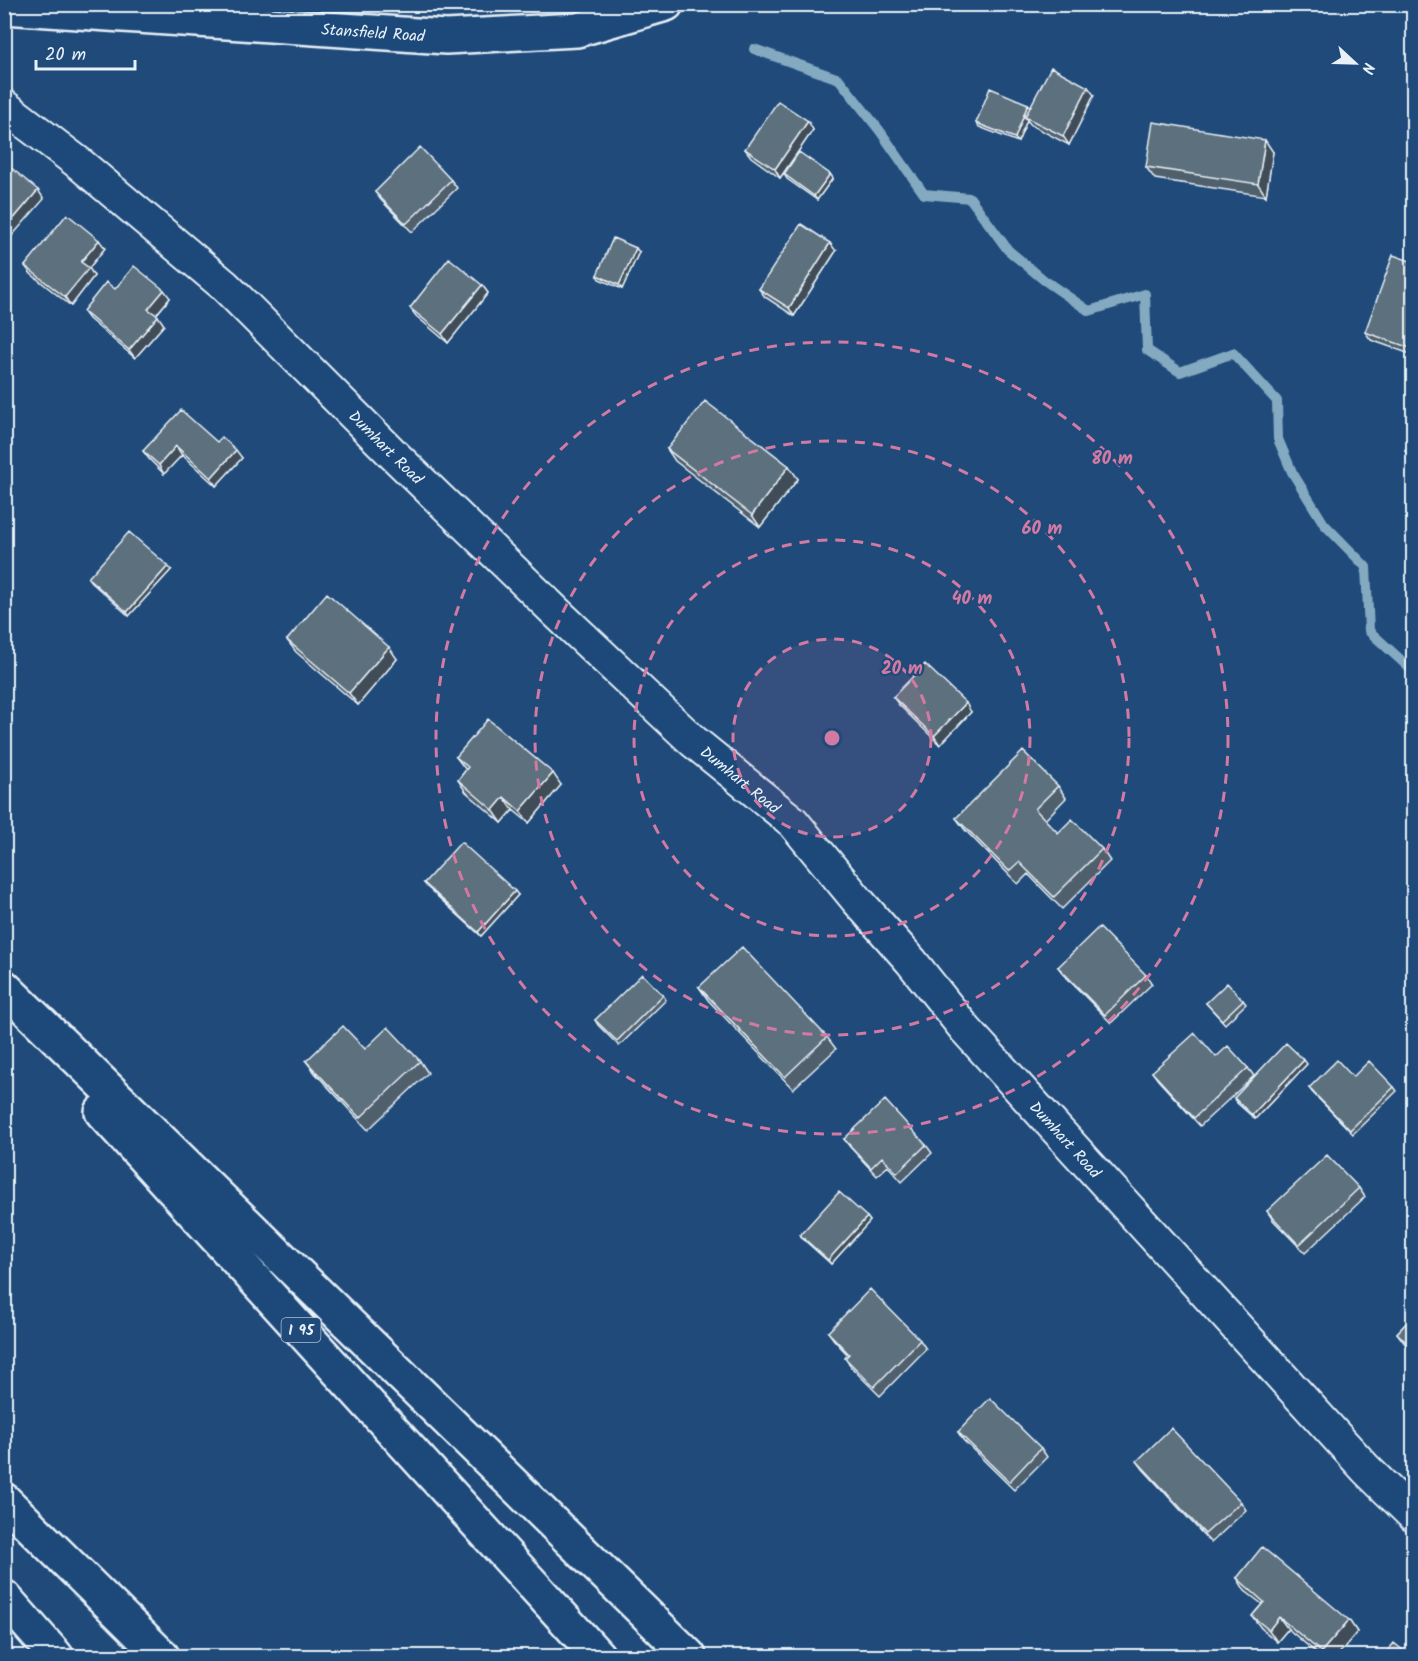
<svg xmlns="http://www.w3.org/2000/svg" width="1418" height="1661" font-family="Kalam,sans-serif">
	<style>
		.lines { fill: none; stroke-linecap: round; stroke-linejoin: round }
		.stream { stroke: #84aac1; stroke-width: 10 }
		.minor-casing { stroke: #e8f1f8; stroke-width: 36 }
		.tertiary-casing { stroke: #e8f1f8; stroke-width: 38 }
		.motorway-casing { stroke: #e8f1f8; stroke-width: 38 }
		.minor { stroke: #1f4a7a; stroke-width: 32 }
		.tertiary { stroke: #1f4a7a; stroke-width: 33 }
		.motorway { stroke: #1f4a7a; stroke-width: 33 }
		.wall { fill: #4f5f6c; stroke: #e8f1f8; stroke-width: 1.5 }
		.shaded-wall { fill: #404e58; stroke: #e8f1f8; stroke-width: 1.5 }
		.building { fill: #5c6f7d; stroke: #e8f1f8; stroke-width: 1.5 }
		.ring { fill: none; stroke: #d37aa2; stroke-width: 3; stroke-dasharray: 10 8 }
		.labels { text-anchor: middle; stroke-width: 4.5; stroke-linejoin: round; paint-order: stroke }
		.shield { fill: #1f4a7a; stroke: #acbfd2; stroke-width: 1.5 }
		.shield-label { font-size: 15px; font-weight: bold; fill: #e8f1f8 }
		.street-label { font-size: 16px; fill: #e8f1f8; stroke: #1f4a7a }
		.centre { fill: #d37aa2; stroke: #1f4a7a; stroke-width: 3 }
		.ring-label { font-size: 18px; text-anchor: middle; font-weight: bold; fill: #d37aa2; stroke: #1f4a7a; stroke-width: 4.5; stroke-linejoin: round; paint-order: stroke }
	</style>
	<rect width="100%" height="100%" fill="#1f4a7a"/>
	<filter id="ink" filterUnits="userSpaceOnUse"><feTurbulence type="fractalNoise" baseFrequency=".0167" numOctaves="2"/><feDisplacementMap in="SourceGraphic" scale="12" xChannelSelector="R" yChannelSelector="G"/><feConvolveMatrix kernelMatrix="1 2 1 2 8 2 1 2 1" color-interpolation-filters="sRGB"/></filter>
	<g filter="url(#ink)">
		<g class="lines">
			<path class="stream" d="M 754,49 L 839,79 L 880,131 L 924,194 L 970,198 L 1008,250 L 1044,280 L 1089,311 L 1145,294 L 1147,350 L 1180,372 L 1233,353 L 1277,401 L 1278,439 L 1292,472 L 1324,524 L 1366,567 L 1369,631 L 1414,672"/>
			<defs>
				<g id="minor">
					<path id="s1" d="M 4,106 L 80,164 L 225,286 L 394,455 L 557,613 L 693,741 L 793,822 L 858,901 L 911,961 L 966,1030 L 1366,1469 L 1414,1516"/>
				</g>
				<g id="tertiary">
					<path id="s2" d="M 4,7 L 446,37 L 577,30 L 666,4"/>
				</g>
				<path id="motorway" d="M 4,987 L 689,1656
					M 102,1112 L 598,1656
					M 4,1500 L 162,1656
					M 4,1597 L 56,1656"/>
			</defs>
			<use href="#minor" class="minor-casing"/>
			<use href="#tertiary" class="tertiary-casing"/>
			<use href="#motorway" class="motorway-casing"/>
			<use href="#minor" class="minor"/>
			<use href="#tertiary" class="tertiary"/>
			<use href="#motorway" class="motorway"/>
		</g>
		<path class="wall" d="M 1094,95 L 1069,145 L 1031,125 L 1027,120 L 1018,142 L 979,127 L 976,123 L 1028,104 L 1030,106 Z
			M 808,121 L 813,130 L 780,178 L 751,157 L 745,149 Z
			M 1273,152 L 1266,196 L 1155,179 L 1146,167 Z
			M 784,174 L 830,174 L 833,178 L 817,200 L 787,179 Z
			M 451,180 L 457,188 L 412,232 L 381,200 L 375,192 Z
			M 105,248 L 89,268 L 94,276 L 71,306 L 31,274 L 25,266 Z
			M 836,251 L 794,316 L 765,297 L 759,289 Z
			M 639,252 L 622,289 L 599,279 L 597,275 Z
			M 1413,262 L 1413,355 L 1371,340 L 1365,332 Z
			M 482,285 L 488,293 L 448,343 L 416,316 L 410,308 Z
			M 115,289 L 170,298 L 156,315 L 164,325 L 135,358 L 89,319 L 83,311 Z
			M 1413,441 L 1413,462 L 1405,451 Z
			M 217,442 L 242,458 L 216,486 L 182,455 L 164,474 L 149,459 L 143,451 Z
			M 667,449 L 798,479 L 760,527 L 675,461 Z
			M 171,570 L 129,616 L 91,582 L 88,578 Z
			M 287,640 L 397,659 L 358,705 L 296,652 Z
			M 893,697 L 971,712 L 940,745 L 899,705 Z
			M 456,757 L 561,785 L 529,823 L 513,810 L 502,823 L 466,792 L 458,780 L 466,770 Z
			M 1058,786 L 1066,798 L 1045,820 L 1058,833 L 1102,849 L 1110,861 L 1062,909 L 1028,874 L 1018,884 L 965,830 L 956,818 Z
			M 424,883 L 518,895 L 481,936 L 427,887 Z
			M 1058,967 L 1146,975 L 1152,984 L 1111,1023 L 1064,975 Z
			M 699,987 L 827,1037 L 836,1049 L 793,1089 L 708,1000 Z
			M 663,995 L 666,1000 L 619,1046 L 598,1025 L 595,1020 Z
			M 1243,1000 L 1246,1004 L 1225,1024 L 1206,1003 Z
			M 365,1049 L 420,1061 L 428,1073 L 368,1130 L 315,1073 L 306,1061 Z
			M 1216,1057 L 1248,1068 L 1254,1076 L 1200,1126 L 1158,1080 L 1152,1072 Z
			M 1307,1064 L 1255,1119 L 1237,1103 L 1234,1098 Z
			M 1353,1077 L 1394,1087 L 1397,1091 L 1353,1134 L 1312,1092 L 1309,1088 Z
			M 844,1139 L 926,1145 L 932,1153 L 902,1182 L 888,1166 L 877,1176 L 850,1147 Z
			M 1359,1188 L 1365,1197 L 1305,1253 L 1273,1220 L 1267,1211 Z
			M 867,1217 L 870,1221 L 831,1264 L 803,1239 L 800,1235 Z
			M 1413,1316 L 1413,1353 L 1406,1345 L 1397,1333 Z
			M 828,1332 L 920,1340 L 926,1349 L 880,1396 L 851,1367 L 845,1358 L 848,1355 L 834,1340 Z
			M 958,1432 L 1041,1448 L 1047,1457 L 1014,1490 L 963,1440 Z
			M 1137,1461 L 1241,1502 L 1246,1510 L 1211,1543 L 1143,1469 Z
			M 1237,1578 L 1349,1620 L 1357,1632 L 1337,1656 L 1320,1656 L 1288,1629 L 1277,1642 L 1261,1628 L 1252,1616 L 1262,1604 L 1245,1591 Z"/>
		<path class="shaded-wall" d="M 1088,87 L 1094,95 L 1069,145 L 1063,136 Z
			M 1028,104 L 1031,108 L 1025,117 L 1027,120 L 1018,142 L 1015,138 Z
			M 808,121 L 813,130 L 780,178 L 775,169 Z
			M 1265,140 L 1273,152 L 1266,196 L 1258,184 Z
			M 830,174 L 833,178 L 817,200 L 814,196 Z
			M 38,190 L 44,199 L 4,245 L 4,230 Z
			M 99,240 L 105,248 L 89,268 L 94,276 L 71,306 L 65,297 L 81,262 Z
			M 830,243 L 836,251 L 794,316 L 789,308 Z
			M 636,248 L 639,252 L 622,289 L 619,285 Z
			M 482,285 L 488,293 L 448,343 L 442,334 Z
			M 164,290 L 170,298 L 154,317 L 148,309 Z
			M 158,316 L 164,325 L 135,358 L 129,350 Z
			M 176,446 L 182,455 L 164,474 L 159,465 Z
			M 236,450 L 242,458 L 216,486 L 211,478 Z
			M 789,466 L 798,479 L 760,527 L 752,515 Z
			M 168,566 L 171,570 L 129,616 L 127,612 Z
			M 389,647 L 397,659 L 358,705 L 349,693 Z
			M 966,703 L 971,712 L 940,745 L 934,736 Z
			M 553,773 L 561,785 L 529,823 L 520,811 Z
			M 504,797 L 513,810 L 502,823 L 493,810 Z
			M 515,891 L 518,895 L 481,936 L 478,932 Z
			M 1304,1060 L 1307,1064 L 1255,1119 L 1252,1115 Z
			M 867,1217 L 870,1221 L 831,1264 L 828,1260 Z
			M 1279,1617 L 1288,1629 L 1277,1642 L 1269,1630 Z
			M 1349,1620 L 1357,1632 L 1337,1656 L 1324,1656 L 1321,1652 Z"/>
		<path class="building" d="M 1051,67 L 1088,87 L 1063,136 L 1025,117 Z
			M 990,88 L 1028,104 L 1015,138 L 976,123 Z
			M 778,101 L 808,121 L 775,169 L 745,149 Z
			M 1153,122 L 1265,140 L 1258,184 L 1146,167 Z
			M 420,147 L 451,180 L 406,224 L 375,192 Z
			M 799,152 L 830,174 L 814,196 L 784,174 Z
			M 4,162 L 38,190 L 4,230 Z
			M 67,214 L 99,240 L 81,262 L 89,268 L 65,297 L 25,266 Z
			M 801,224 L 830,243 L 789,308 L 759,289 Z
			M 613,238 L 636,248 L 619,285 L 597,275 Z
			M 1393,255 L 1413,262 L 1413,349 L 1365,332 Z
			M 449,258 L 482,285 L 442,334 L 410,308 Z
			M 134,266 L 164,290 L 148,309 L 158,316 L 129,350 L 83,311 L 106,282 L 115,289 Z
			M 705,401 L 789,466 L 752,515 L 667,449 Z
			M 181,410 L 217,442 L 222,437 L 236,450 L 211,478 L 176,446 L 159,465 L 143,451 Z
			M 1413,441 L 1413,459 L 1405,451 Z
			M 129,532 L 168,566 L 127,612 L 88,578 Z
			M 327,593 L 389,647 L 349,693 L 287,640 Z
			M 925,664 L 966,703 L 934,736 L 893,697 Z
			M 488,719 L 553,773 L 520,811 L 504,797 L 493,810 L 458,780 L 468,767 L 456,757 Z
			M 1023,751 L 1058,786 L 1035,809 L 1058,833 L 1072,819 L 1102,849 L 1054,897 L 1019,862 L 1009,871 L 956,818 Z
			M 461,842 L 515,891 L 478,932 L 424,883 Z
			M 1099,927 L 1146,975 L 1105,1015 L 1058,967 Z
			M 742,947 L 827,1037 L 785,1077 L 699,987 Z
			M 642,974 L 663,995 L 617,1041 L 595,1020 Z
			M 1227,983 L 1243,1000 L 1222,1020 L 1206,1003 Z
			M 343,1026 L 365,1049 L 388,1027 L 420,1061 L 360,1118 L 306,1061 Z
			M 1195,1033 L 1216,1057 L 1228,1046 L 1248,1068 L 1194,1118 L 1152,1072 Z
			M 1286,1043 L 1304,1060 L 1252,1115 L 1234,1098 Z
			M 1337,1060 L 1353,1077 L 1369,1061 L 1394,1087 L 1350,1130 L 1309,1088 Z
			M 885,1100 L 926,1145 L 897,1173 L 882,1157 L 871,1168 L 844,1139 Z
			M 1327,1155 L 1359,1188 L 1299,1245 L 1267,1211 Z
			M 839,1192 L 867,1217 L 828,1260 L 800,1235 Z
			M 870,1289 L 920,1340 L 874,1387 L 845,1358 L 849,1354 L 828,1332 Z
			M 1413,1316 L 1413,1349 L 1397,1333 Z
			M 990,1398 L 1041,1448 L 1009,1482 L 958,1432 Z
			M 1171,1428 L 1241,1502 L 1205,1534 L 1137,1461 Z
			M 1262,1547 L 1349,1620 L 1321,1652 L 1279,1617 L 1269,1630 L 1252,1616 L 1264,1602 L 1237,1578 Z
			M 1394,1643 L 1410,1656 L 1383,1656 Z"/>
	</g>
	<circle cx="832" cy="738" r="99" fill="#d37aa2" fill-opacity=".12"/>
	<g class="ring">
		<circle cx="832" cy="738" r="99"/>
		<circle cx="832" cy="738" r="198"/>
		<circle cx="832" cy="738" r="297"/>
		<circle cx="832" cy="738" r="396"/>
	</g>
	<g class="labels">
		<rect class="shield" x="281.5" y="1318" width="39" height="24" rx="4.5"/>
		<g class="shield-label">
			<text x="301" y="1335">I 95</text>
		</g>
		<g class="street-label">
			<text dy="6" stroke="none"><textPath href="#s2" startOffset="370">Stansfield Road</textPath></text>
			<text dy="6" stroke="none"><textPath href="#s1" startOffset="513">Dumhart Road</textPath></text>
			<text dy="6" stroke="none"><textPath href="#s1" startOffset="999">Dumhart Road</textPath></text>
			<text dy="6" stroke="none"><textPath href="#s1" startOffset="1485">Dumhart Road</textPath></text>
		</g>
	</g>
	<circle cx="832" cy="738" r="9" class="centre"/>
	<g class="ring-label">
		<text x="1112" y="464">80 m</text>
		<text x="1042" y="534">60 m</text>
		<text x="972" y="604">40 m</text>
		<text x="902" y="674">20 m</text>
	</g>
	<rect width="1418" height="1661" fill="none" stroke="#1f4a7a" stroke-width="24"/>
	<rect x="12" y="12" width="1394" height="1637" fill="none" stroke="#e8f1f8" stroke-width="2" filter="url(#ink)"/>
	<g transform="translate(1355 63) rotate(112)" stroke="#1f4a7a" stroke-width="4.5" paint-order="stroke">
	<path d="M0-4.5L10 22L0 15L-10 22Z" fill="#e8f1f8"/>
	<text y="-9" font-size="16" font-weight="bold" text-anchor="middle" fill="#e8f1f8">N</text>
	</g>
	<path d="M36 60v9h99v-9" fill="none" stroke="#e8f1f8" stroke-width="3"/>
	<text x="45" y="60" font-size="18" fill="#e8f1f8" stroke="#1f4a7a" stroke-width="4.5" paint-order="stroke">20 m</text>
</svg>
